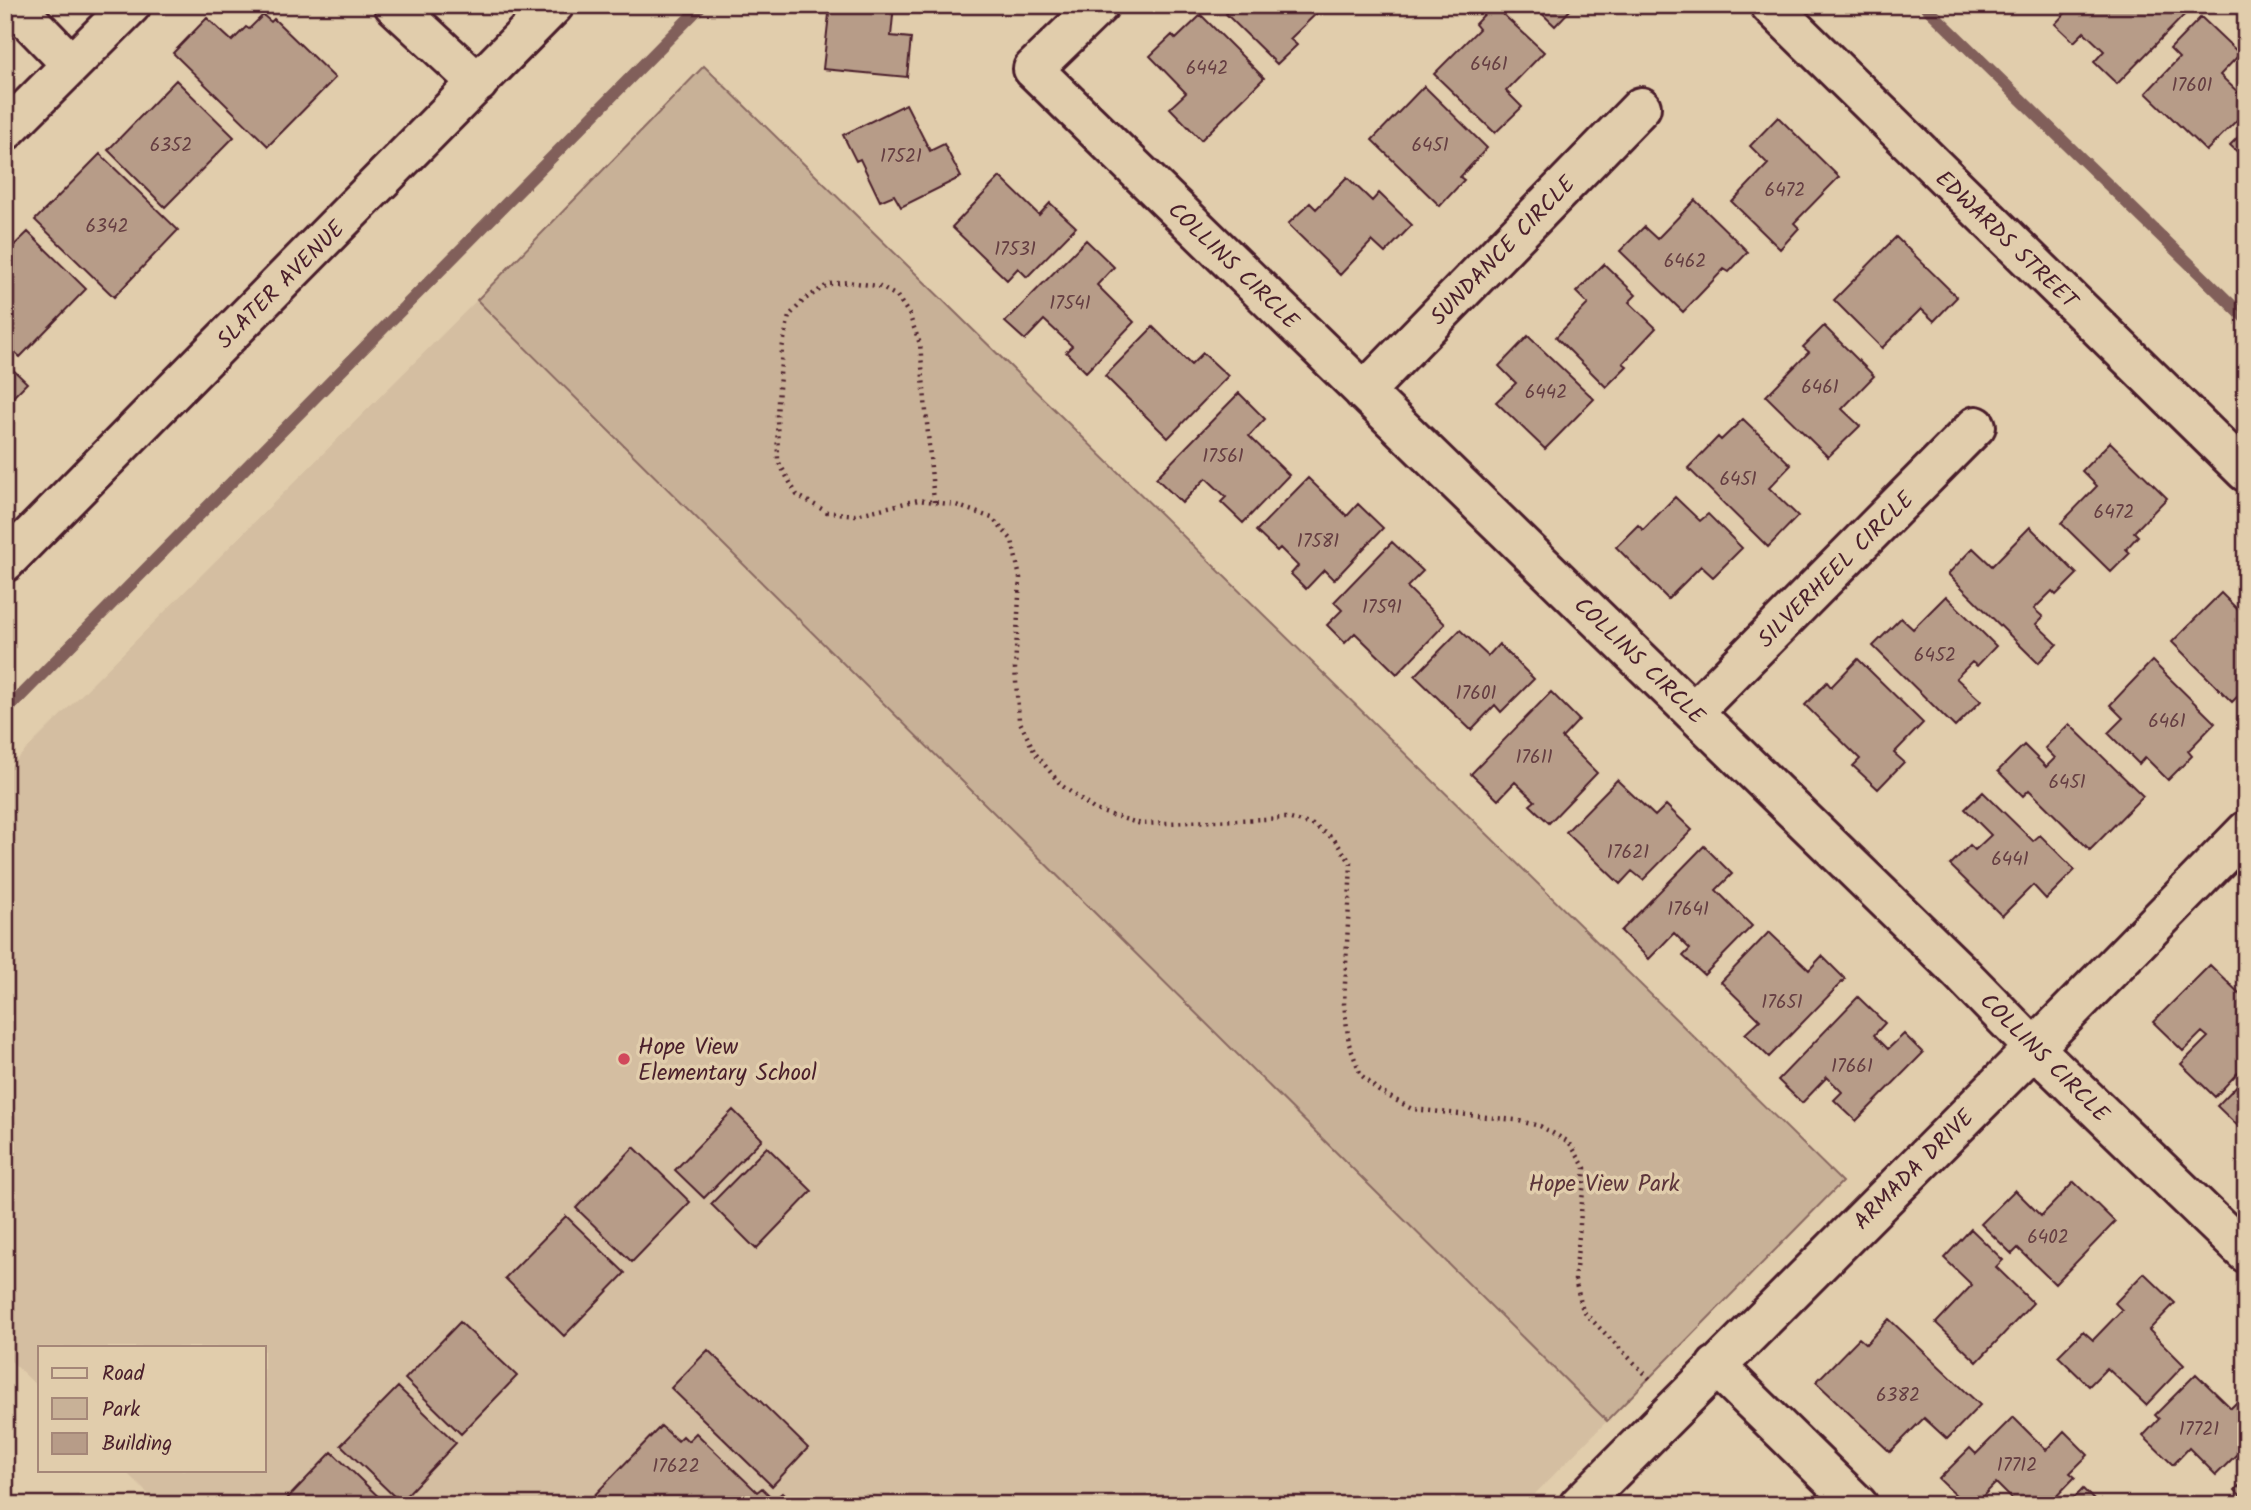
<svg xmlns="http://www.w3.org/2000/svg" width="2251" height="1510" font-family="Kalam,sans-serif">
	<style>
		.built { fill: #d4bea1 }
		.green { fill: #c8b197; stroke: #896861; stroke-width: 2 }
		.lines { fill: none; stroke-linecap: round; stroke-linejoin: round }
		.stream { stroke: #815f5a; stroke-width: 12 }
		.building { fill: #b79c88; stroke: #4a1f2b; stroke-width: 2 }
		.minor-casing { stroke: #4a1f2b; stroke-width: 44 }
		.major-casing { stroke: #4a1f2b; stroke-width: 44 }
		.path { stroke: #4a1f2b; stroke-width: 4.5; stroke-dasharray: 2 5; stroke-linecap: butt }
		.minor { stroke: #e1cdac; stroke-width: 38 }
		.major { stroke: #e1cdac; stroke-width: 38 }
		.poi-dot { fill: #d1495b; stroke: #e1cdac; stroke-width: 2.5 }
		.labels { text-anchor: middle; stroke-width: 7; stroke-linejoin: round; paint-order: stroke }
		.number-label { font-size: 19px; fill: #653e42 }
		.street-label { font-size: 23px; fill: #4a1f2b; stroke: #e1cdac }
		.poi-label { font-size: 23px; fill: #4a1f2b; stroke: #e1cdac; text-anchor: start }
		.park-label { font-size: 23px; fill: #5d353b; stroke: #e1cdac }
	</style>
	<rect width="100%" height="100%" fill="#e1cdac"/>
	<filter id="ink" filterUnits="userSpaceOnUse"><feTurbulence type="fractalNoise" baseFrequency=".0143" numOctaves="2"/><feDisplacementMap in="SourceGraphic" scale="14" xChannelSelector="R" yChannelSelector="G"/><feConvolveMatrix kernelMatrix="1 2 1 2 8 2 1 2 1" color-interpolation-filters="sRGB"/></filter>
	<g filter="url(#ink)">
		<path class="built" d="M 477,300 L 1607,1421 L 1524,1505 L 159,1505 L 124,1470 L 264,1470 L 264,1347 L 40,1347 L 40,1389 L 5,1355 L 5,771 Z"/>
		<path class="green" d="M 704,66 L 1842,1182 L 1607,1421 L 477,300 Z"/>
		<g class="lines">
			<path class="stream" d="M 1924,5 L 2246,319
				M 5,712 L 702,5"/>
		</g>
		<path class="building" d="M 830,5 L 894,5 L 891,36 L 911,38 L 907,77 L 823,69 Z
			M 1235,5 L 1324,5 L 1324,6 L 1290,39 L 1297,45 L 1277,64 L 1226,14 Z
			M 1493,5 L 1544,52 L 1506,91 L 1522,107 L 1495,133 L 1434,74 L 1479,29 L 1475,24 Z
			M 1533,5 L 1575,5 L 1555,26 Z
			M 2073,5 L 2194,5 L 2117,84 L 2094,62 L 2104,51 L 2084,32 L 2074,42 L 2055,24 Z
			M 263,15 L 271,22 L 274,19 L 335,78 L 268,146 L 173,53 L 207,18 L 232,41 L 246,27 L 249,29 Z
			M 1201,15 L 1264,78 L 1201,140 L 1170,108 L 1186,93 L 1150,56 L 1172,35 L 1176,39 Z
			M 2201,17 L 2240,54 L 2220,75 L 2246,100 L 2246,111 L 2206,151 L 2146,93 L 2179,58 L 2170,49 Z
			M 176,80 L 234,137 L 165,207 L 108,150 Z
			M 1424,86 L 1487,148 L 1460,177 L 1464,180 L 1440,206 L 1372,140 Z
			M 906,104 L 930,151 L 944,144 L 961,177 L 901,207 L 894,195 L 880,201 L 860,159 L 856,161 L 843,135 Z
			M 1778,117 L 1839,177 L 1794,223 L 1799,228 L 1780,249 L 1732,202 L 1768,164 L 1750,146 Z
			M 2246,129 L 2246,160 L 2230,145 Z
			M 100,154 L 178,230 L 114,297 L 35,220 Z
			M 1000,177 L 1039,215 L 1050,203 L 1076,227 L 1027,277 L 1018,268 L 1007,280 L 952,227 Z
			M 1347,177 L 1372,201 L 1379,193 L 1412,225 L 1385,253 L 1372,241 L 1340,275 L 1288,224 L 1310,203 L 1316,209 Z
			M 1695,200 L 1748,252 L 1729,272 L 1724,269 L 1683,312 L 1620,251 L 1644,227 L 1657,239 Z
			M 28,232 L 86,289 L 20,357 L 5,343 L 5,254 Z
			M 1896,237 L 1957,297 L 1934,321 L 1921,309 L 1882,348 L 1834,300 Z
			M 1086,240 L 1114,267 L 1097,285 L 1134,322 L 1086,372 L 1066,352 L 1072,346 L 1044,320 L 1025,340 L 1005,322 Z
			M 1604,264 L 1636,295 L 1629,302 L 1656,328 L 1623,363 L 1627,366 L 1606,387 L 1556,337 L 1588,304 L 1576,292 Z
			M 1824,326 L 1874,376 L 1842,409 L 1860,426 L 1828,457 L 1766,396 L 1809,352 L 1803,347 Z
			M 1153,327 L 1191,365 L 1203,353 L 1228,376 L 1168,438 L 1105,376 Z
			M 1528,336 L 1594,399 L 1545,449 L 1496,402 L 1516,383 L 1499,366 Z
			M 5,362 L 27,383 L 5,405 Z
			M 1239,393 L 1265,419 L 1249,436 L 1289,475 L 1243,523 L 1221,502 L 1226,497 L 1206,478 L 1182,503 L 1156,478 Z
			M 1743,419 L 1791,465 L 1769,488 L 1798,516 L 1768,547 L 1688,468 L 1718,437 L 1721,440 Z
			M 2110,442 L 2167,498 L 2134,532 L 2138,536 L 2126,549 L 2130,553 L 2111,572 L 2061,523 L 2097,486 L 2082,471 Z
			M 1308,478 L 1347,516 L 1358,504 L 1383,528 L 1334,580 L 1324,570 L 1306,589 L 1291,574 L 1298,566 L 1280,548 L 1277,551 L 1256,531 Z
			M 1675,497 L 1700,521 L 1708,514 L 1742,548 L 1713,577 L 1701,566 L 1668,599 L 1616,547 L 1638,525 L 1643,530 Z
			M 2030,527 L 2077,574 L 2056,595 L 2052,591 L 2034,609 L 2043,617 L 2036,624 L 2057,644 L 2038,663 L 1948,574 L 1973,548 L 1992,566 Z
			M 1392,542 L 1423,571 L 1407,587 L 1445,624 L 1397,674 L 1355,633 L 1345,643 L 1327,625 L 1342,610 L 1334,602 Z
			M 2221,593 L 2246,618 L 2246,688 L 2232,702 L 2172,642 Z
			M 1946,596 L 1996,646 L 1977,666 L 1972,662 L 1956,678 L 1981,701 L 1955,727 L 1873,646 L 1901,618 L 1913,629 Z
			M 1460,630 L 1488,656 L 1499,644 L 1534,679 L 1501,712 L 1495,705 L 1471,730 L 1415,676 Z
			M 1858,659 L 1923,723 L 1894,753 L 1904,762 L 1878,789 L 1853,766 L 1860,759 L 1805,705 L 1827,682 L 1831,687 Z
			M 2152,661 L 2215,723 L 2188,751 L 2192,756 L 2168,780 L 2145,757 L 2139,764 L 2108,733 L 2123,718 L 2110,705 Z
			M 1551,692 L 1579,720 L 1562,738 L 1597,773 L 1549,823 L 1530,805 L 1535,801 L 1515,782 L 1498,800 L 1471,774 Z
			M 2069,724 L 2143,796 L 2090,850 L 2029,790 L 2023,796 L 1998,771 L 2024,745 L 2046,767 L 2055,758 L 2045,748 Z
			M 1617,780 L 1655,816 L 1666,805 L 1692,830 L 1643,880 L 1632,871 L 1620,884 L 1566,832 Z
			M 1983,792 L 2033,841 L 2040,835 L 2075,870 L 2046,899 L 2033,885 L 2002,916 L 1950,865 L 1970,845 L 1975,850 L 1991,835 L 1965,809 Z
			M 1704,846 L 1732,874 L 1716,890 L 1752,926 L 1704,975 L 1683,956 L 1690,949 L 1674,933 L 1649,959 L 1621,931 Z
			M 1769,932 L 1809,970 L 1822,956 L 1845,979 L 1769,1057 L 1745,1034 L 1760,1020 L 1721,982 Z
			M 2210,965 L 2246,1000 L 2246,1058 L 2241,1063 L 2244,1066 L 2215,1097 L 2181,1064 L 2208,1037 L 2202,1032 L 2183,1051 L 2153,1022 Z
			M 1858,997 L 1885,1023 L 1874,1035 L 1888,1049 L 1904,1034 L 1923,1053 L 1856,1121 L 1834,1100 L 1842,1092 L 1827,1077 L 1802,1103 L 1778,1080 Z
			M 2246,1076 L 2246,1134 L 2217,1106 Z
			M 733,1110 L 762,1139 L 704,1198 L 675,1170 Z
			M 634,1147 L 690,1202 L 632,1262 L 576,1208 Z
			M 767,1147 L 812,1191 L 756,1249 L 711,1204 Z
			M 2074,1182 L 2115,1222 L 2055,1284 L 2018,1248 L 2012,1254 L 1981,1224 L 2015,1190 L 2041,1216 Z
			M 566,1216 L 625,1273 L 564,1336 L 505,1278 Z
			M 1971,1229 L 2003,1260 L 1996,1267 L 2033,1303 L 1977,1362 L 1936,1323 L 1972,1285 L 1944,1258 Z
			M 2144,1273 L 2175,1303 L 2149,1330 L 2184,1365 L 2146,1405 L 2107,1368 L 2089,1386 L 2058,1356 L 2083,1331 L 2093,1340 L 2122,1310 L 2115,1303 Z
			M 1889,1319 L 1980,1405 L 1947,1439 L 1924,1418 L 1890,1452 L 1816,1382 L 1859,1338 L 1866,1344 Z
			M 460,1322 L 517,1376 L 461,1434 L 405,1379 Z
			M 708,1350 L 808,1448 L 772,1486 L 671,1388 Z
			M 2196,1374 L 2231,1408 L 2246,1393 L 2246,1445 L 2216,1475 L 2189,1448 L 2173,1465 L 2143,1436 L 2159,1419 L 2155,1415 Z
			M 398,1387 L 456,1443 L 400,1502 L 341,1445 Z
			M 2013,1417 L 2046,1450 L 2064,1431 L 2088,1455 L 2070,1473 L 2075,1477 L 2048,1505 L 2018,1505 L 1996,1483 L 1974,1505 L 1966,1505 L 1939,1479 L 1970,1448 L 1976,1454 Z
			M 661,1426 L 678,1441 L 683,1436 L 688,1441 L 696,1433 L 757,1492 L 762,1488 L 774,1500 L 783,1492 L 796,1505 L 585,1505 Z
			M 332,1452 L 387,1505 L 281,1505 Z
			M 2246,1479 L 2246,1501 L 2235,1490 Z
			M 2083,1489 L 2099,1505 L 2067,1505 Z"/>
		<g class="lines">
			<defs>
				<path id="minor" d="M 14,5 L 71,64
					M 394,5 L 478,83
					M 1099,5 L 1033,69 L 1960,972 L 2034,1048 L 2246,1253
					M 5,131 L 131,5
					M 1364,392 L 1641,107
					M 5,562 L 554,5
					M 1693,712 L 1976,426
					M 1716,1366 L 1858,1505
					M 1579,1505 L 2034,1048 L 2246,831"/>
				<path id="major" d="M 1770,5 L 2246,472"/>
			</defs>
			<use href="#minor" class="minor-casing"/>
			<use href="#major" class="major-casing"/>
			<path class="path" d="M 934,502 L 920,344 L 909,314 L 897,296 L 878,286 L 848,282 L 829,284 L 805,299 L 789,316 L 782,349 L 777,415 L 778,461 L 797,495 L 827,512 L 855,515 L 918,500 L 934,502 L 956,505 L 992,518 L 1012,540 L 1020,578 L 1015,669 L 1019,720 L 1035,753 L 1061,785 L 1095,810 L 1141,824 L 1287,818 L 1313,825 L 1334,839 L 1351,863 L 1344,1004 L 1349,1044 L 1361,1075 L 1379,1091 L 1412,1109 L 1515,1120 L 1540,1126 L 1569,1142 L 1585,1168 L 1575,1280 L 1583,1311 L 1651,1380"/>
			<use href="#minor" class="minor"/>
			<use href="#major" class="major"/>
		</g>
	</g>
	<circle class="poi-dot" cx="624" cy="1059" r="7"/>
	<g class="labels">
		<g class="number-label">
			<text x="1489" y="70">6461</text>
			<text x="1207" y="74">6442</text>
			<text x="2192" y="91">17601</text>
			<text x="171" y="151">6352</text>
			<text x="1430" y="151">6451</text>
			<text x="901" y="162">17521</text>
			<text x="1785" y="196">6472</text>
			<text x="107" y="232">6342</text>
			<text x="1015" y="255">17531</text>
			<text x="1685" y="267">6462</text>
			<text x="1070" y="309">17541</text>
			<text x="1820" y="393">6461</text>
			<text x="1546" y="398">6442</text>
			<text x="1223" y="462">17561</text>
			<text x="1738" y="485">6451</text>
			<text x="2114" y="518">6472</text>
			<text x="1318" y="547">17581</text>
			<text x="1382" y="613">17591</text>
			<text x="1935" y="661">6452</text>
			<text x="1476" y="699">17601</text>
			<text x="2167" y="727">6461</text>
			<text x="1534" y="763">17611</text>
			<text x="2067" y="788">6451</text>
			<text x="1628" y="858">17621</text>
			<text x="2010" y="865">6441</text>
			<text x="1688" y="915">17641</text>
			<text x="1782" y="1008">17651</text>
			<text x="1852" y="1072">17661</text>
			<text x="2048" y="1243">6402</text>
			<text x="1898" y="1401">6382</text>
			<text x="2199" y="1435">17721</text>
			<text x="2017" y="1471">17712</text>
			<text x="676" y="1472">17622</text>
		</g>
		<g class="street-label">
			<text transform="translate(2007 239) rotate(44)" y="8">EDWARDS STREET</text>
			<text transform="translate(1502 250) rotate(-46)" y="8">SUNDANCE CIRCLE</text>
			<text transform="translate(1234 265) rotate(44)" y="8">COLLINS CIRCLE</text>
			<text transform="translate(280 284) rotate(-45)" y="8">SLATER AVENUE</text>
			<text transform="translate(1835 569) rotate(-45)" y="8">SILVERHEEL CIRCLE</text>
			<text transform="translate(1640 660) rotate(44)" y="8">COLLINS CIRCLE</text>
			<text transform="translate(2045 1057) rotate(45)" y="8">COLLINS CIRCLE</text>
			<text transform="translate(1913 1169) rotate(-45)" y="8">ARMADA DRIVE</text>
		</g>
		<g class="poi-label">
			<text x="638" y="1054">Hope View<tspan x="638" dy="26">Elementary School</tspan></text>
		</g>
		<g class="park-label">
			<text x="1604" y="1191">Hope View Park</text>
		</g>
	</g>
	<rect width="2251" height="1510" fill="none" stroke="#e1cdac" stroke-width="28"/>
	<rect x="14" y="14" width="2223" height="1482" fill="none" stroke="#4a1f2b" stroke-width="2.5" filter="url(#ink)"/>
	<rect x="38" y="1346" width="228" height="126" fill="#e1cdac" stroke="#a58778" stroke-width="2"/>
	<rect x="52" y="1368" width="35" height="10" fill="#e1cdac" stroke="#a58778" stroke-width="2"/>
	<text x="102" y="1380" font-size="21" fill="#4a1f2b">Road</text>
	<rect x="52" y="1398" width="35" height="21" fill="#c8b197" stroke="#a58778" stroke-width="2"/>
	<text x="102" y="1416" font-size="21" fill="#4a1f2b">Park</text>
	<rect x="52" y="1433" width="35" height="21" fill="#b79c88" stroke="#a58778" stroke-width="2"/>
	<text x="102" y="1450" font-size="21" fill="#4a1f2b">Building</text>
</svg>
